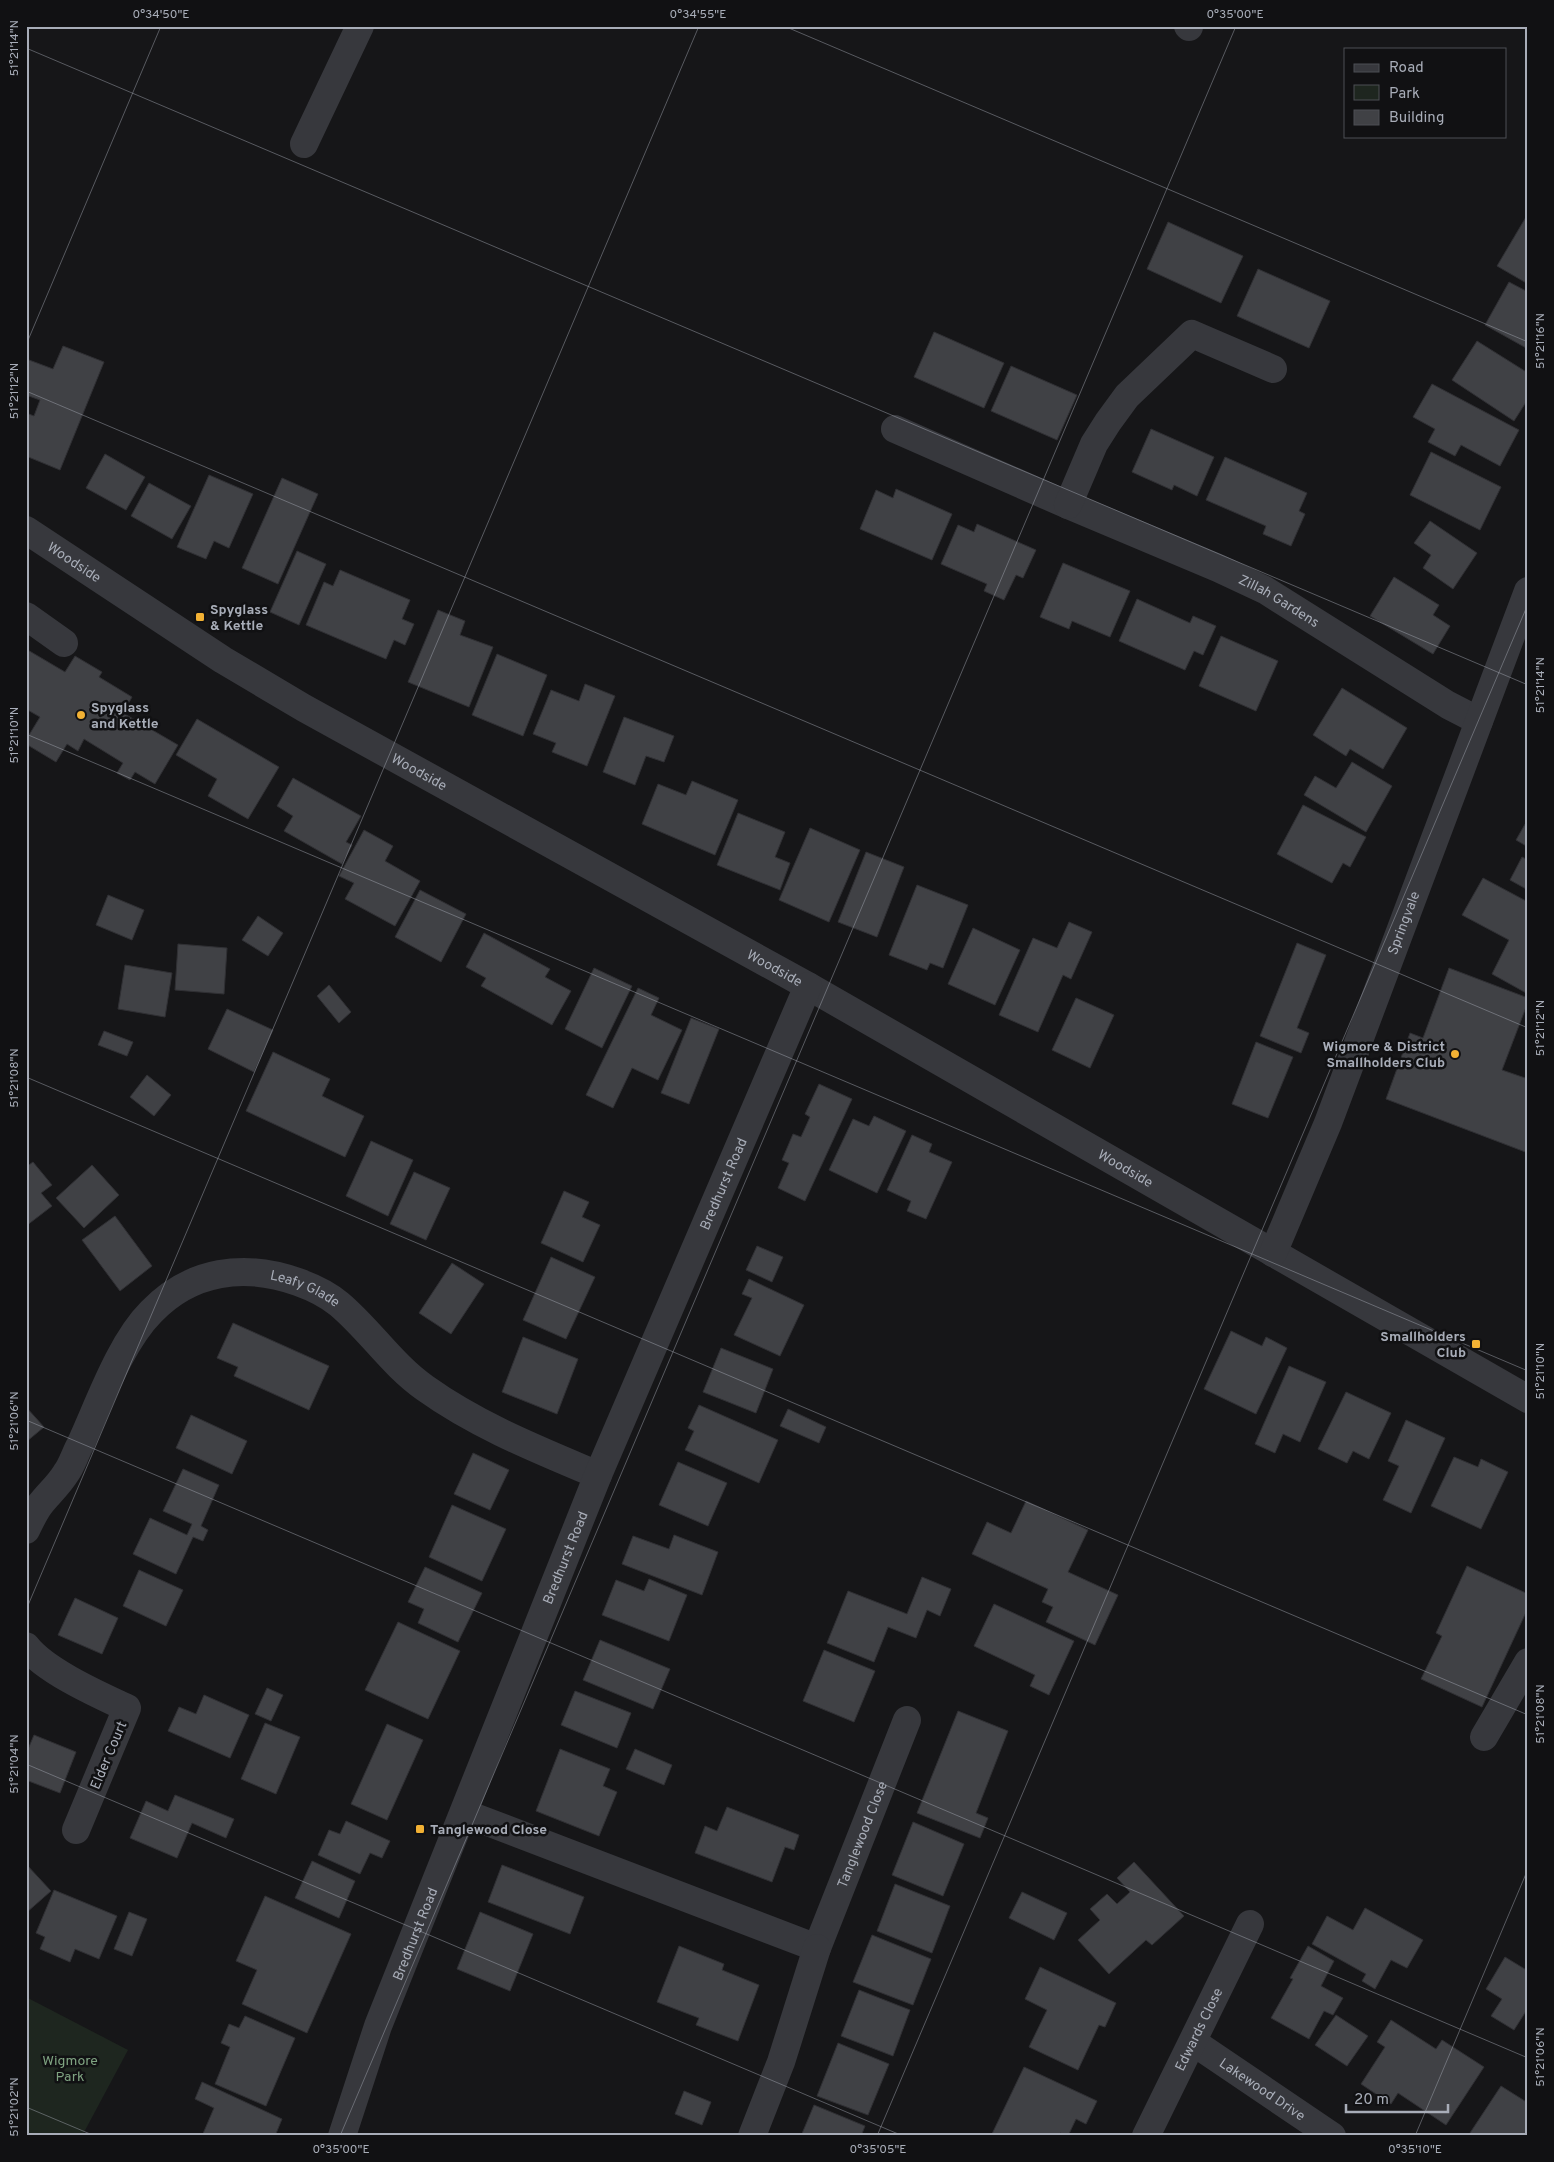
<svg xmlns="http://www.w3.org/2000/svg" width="1554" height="2162" font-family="Overpass,sans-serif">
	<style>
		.green { fill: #1e261f }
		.building { fill: #404145; stroke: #303034 }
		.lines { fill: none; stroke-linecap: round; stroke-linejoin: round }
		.minor { stroke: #37383d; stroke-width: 28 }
		.ticks { fill: none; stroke: #a8adb8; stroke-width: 1; stroke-opacity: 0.45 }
		.poi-dot { fill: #f2b134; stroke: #111113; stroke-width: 2 }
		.labels { text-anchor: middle; stroke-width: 5; stroke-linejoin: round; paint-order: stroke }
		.street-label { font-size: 14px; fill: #a8adb8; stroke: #111113 }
		.poi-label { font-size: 14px; font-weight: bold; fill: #a8adb8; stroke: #111113; text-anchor: start }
		.park-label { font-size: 14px; fill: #7fa381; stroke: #111113 }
		.neatline { fill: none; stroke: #a8adb8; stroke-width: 2 }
		.ticks-label { font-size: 12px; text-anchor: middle; fill: #a8adb8 }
	</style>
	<rect width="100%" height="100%" fill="#161618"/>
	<path class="green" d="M 26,1997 L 128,2050 L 82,2136 L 26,2136 Z"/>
	<path class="building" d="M 1526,217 L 1528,218 L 1528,284 L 1497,266 Z
		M 1168,222 L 1243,256 L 1221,303 L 1147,269 Z
		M 1258,269 L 1330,301 L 1309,348 L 1237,316 Z
		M 1509,282 L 1528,292 L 1528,349 L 1485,325 Z
		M 934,332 L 1004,363 L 984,408 L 914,377 Z
		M 1477,341 L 1528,373 L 1528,399 L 1514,421 L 1452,380 Z
		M 63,346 L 104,362 L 60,470 L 26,456 L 26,413 L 34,416 L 40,400 L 26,395 L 26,366 L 29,360 L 53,369 Z
		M 1011,366 L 1077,395 L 1057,440 L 991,411 Z
		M 1432,384 L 1519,430 L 1500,466 L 1461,445 L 1455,456 L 1428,442 L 1435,429 L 1413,417 Z
		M 1151,429 L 1214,457 L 1197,496 L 1174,485 L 1172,490 L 1132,472 Z
		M 1431,452 L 1501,487 L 1480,530 L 1410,495 Z
		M 105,454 L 145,477 L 126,510 L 86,488 Z
		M 1225,457 L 1307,493 L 1299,511 L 1305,514 L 1291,546 L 1263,534 L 1266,526 L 1206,500 Z
		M 209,475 L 253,494 L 229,548 L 214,541 L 206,559 L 177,547 Z
		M 282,478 L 318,494 L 278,584 L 242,568 Z
		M 149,483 L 191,506 L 172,539 L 131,516 Z
		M 896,489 L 952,514 L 932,560 L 860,529 L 876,490 L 893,498 Z
		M 1430,521 L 1477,553 L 1453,589 L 1423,568 L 1431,555 L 1414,543 Z
		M 977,524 L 1036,550 L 1023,578 L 1016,575 L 1004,600 L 984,591 L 987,584 L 941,564 L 958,525 L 974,532 Z
		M 297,551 L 326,564 L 299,625 L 270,612 Z
		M 1063,563 L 1130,591 L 1110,637 L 1072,621 L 1069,629 L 1040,617 Z
		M 340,570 L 410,600 L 402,619 L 414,624 L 405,645 L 394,640 L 386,659 L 306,625 L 324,582 L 333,586 Z
		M 1394,577 L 1439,605 L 1433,615 L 1450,626 L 1433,654 L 1370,616 Z
		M 1137,599 L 1190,623 L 1193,616 L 1216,626 L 1203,655 L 1194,651 L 1185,670 L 1119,641 Z
		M 438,610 L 465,621 L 460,635 L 493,647 L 469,707 L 408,682 Z
		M 1221,636 L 1278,661 L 1256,711 L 1199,686 Z
		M 26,649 L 65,672 L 75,656 L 102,672 L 99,677 L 132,697 L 123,713 L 178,745 L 155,784 L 135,772 L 130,780 L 117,773 L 123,763 L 84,739 L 78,751 L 67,744 L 56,762 L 26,744 L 26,740 L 40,717 L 26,709 Z
		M 497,654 L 547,675 L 523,736 L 472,715 Z
		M 585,684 L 615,696 L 587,766 L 552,752 L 556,743 L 533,734 L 551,690 L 579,701 Z
		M 1342,688 L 1407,728 L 1383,769 L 1350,749 L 1346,756 L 1313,735 Z
		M 624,717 L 674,736 L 664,762 L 646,756 L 635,785 L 603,772 Z
		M 197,719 L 279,767 L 248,819 L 208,796 L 217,779 L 176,755 Z
		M 1352,762 L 1392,786 L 1366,832 L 1304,795 L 1315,776 L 1336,788 Z
		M 293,778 L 361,816 L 346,842 L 352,845 L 342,864 L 284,831 L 293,816 L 277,806 Z
		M 692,781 L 738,800 L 715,855 L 642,824 L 658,784 L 686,795 Z
		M 1303,805 L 1366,837 L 1350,867 L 1343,863 L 1332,883 L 1277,854 Z
		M 738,813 L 785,832 L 775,857 L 790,863 L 780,890 L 717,865 Z
		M 1528,819 L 1528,847 L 1516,840 Z
		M 810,828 L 860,850 L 829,922 L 779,900 Z
		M 364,830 L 393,846 L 385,861 L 420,881 L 395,926 L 345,899 L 354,883 L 339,876 Z
		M 866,852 L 904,867 L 877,937 L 838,922 Z
		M 1522,857 L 1528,860 L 1528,890 L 1510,880 Z
		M 1483,878 L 1528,902 L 1528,994 L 1492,974 L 1509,940 L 1462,915 Z
		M 917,885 L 968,905 L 943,968 L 930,963 L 927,970 L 889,955 Z
		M 420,890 L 466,914 L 441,962 L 395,937 Z
		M 108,895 L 144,910 L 132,940 L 96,925 Z
		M 258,916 L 283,933 L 268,956 L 242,940 Z
		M 1069,922 L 1092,932 L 1071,979 L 1063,975 L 1038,1032 L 999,1015 L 1033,938 L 1057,948 Z
		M 973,928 L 1020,950 L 995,1005 L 948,984 Z
		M 484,933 L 550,969 L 545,977 L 571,991 L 552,1025 L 481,986 L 486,978 L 466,967 Z
		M 1297,943 L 1326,955 L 1297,1028 L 1309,1033 L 1301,1053 L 1260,1036 Z
		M 178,944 L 227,948 L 224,994 L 175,990 Z
		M 125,965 L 172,973 L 165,1017 L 118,1009 Z
		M 594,968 L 632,986 L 602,1048 L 565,1029 Z
		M 1449,968 L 1528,998 L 1528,1002 L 1502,1070 L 1528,1079 L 1528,1153 L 1386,1099 L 1410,1033 L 1423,1038 Z
		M 329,985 L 351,1012 L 339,1023 L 317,996 Z
		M 638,988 L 659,998 L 651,1015 L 682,1030 L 658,1080 L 632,1068 L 613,1108 L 586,1095 Z
		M 1076,998 L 1114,1015 L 1090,1068 L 1052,1050 Z
		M 227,1009 L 273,1030 L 254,1072 L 208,1049 Z
		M 691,1018 L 719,1029 L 689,1104 L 661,1093 Z
		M 104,1031 L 133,1042 L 127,1056 L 98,1045 Z
		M 1256,1042 L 1293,1057 L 1268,1118 L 1232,1104 Z
		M 273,1052 L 330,1079 L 322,1096 L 364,1116 L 345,1157 L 246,1111 Z
		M 147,1075 L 171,1095 L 154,1116 L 130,1097 Z
		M 819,1084 L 852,1099 L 805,1201 L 778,1188 L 789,1163 L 782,1160 L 793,1134 L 801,1137 L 810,1117 L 805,1114 Z
		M 874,1116 L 906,1131 L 877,1193 L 829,1170 L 853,1119 L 869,1126 Z
		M 912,1135 L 932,1144 L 929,1152 L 952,1162 L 926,1219 L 907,1211 L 911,1201 L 887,1190 Z
		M 371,1141 L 413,1160 L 388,1216 L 346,1196 Z
		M 33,1162 L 52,1185 L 41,1193 L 52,1206 L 26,1226 L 26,1167 Z
		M 92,1165 L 119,1195 L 84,1228 L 56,1198 Z
		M 414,1172 L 450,1188 L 426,1240 L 390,1224 Z
		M 564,1191 L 589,1202 L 582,1217 L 600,1225 L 583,1262 L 541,1243 Z
		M 115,1216 L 152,1266 L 120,1291 L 82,1240 Z
		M 757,1246 L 783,1257 L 772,1282 L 746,1270 Z
		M 551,1257 L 595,1277 L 566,1339 L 523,1320 Z
		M 452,1263 L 484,1284 L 451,1334 L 419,1313 Z
		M 749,1279 L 804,1305 L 780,1356 L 734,1335 L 752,1298 L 742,1294 Z
		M 233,1323 L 329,1366 L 309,1410 L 234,1376 L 238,1367 L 217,1358 Z
		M 1231,1331 L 1262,1346 L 1266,1337 L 1287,1348 L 1256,1414 L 1204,1389 Z
		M 523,1337 L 578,1359 L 557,1414 L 502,1392 Z
		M 721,1348 L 773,1369 L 756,1413 L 703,1392 Z
		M 1289,1366 L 1326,1382 L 1300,1442 L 1283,1434 L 1275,1453 L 1255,1444 Z
		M 1346,1392 L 1391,1413 L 1369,1459 L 1353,1451 L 1347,1463 L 1318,1449 Z
		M 699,1405 L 778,1440 L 759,1483 L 685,1450 L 694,1431 L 688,1428 Z
		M 26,1407 L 44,1427 L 26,1442 Z
		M 788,1409 L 826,1427 L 819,1443 L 780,1426 Z
		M 191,1415 L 247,1441 L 232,1474 L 176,1448 Z
		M 1406,1420 L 1445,1438 L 1411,1513 L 1383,1500 L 1399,1466 L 1388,1461 Z
		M 473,1453 L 509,1470 L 490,1510 L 454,1494 Z
		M 1454,1457 L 1478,1467 L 1481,1459 L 1508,1472 L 1481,1529 L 1431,1506 Z
		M 678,1462 L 727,1483 L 708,1526 L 659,1505 Z
		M 183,1469 L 219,1485 L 201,1526 L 208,1530 L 203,1541 L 193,1537 L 176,1574 L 133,1554 L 150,1518 L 187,1535 L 192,1524 L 163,1511 Z
		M 1026,1501 L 1088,1530 L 1068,1572 L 1118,1595 L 1095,1645 L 1046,1622 L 1053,1607 L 1042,1602 L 1048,1589 L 972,1554 L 987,1522 L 1011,1533 Z
		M 452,1505 L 506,1529 L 482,1581 L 429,1557 Z
		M 674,1535 L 718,1552 L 702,1595 L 622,1564 L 633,1536 L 669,1549 Z
		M 1467,1566 L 1528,1594 L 1528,1608 L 1482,1707 L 1421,1679 L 1442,1636 L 1436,1633 Z
		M 425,1567 L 482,1593 L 458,1642 L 418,1623 L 424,1609 L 408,1602 Z
		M 139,1570 L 183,1590 L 166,1626 L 123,1606 Z
		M 922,1577 L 951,1589 L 940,1616 L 927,1610 L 916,1638 L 888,1627 L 874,1662 L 827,1643 L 848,1591 L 907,1614 Z
		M 649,1579 L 687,1595 L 669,1641 L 602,1615 L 616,1580 L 644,1591 Z
		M 75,1598 L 118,1618 L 102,1654 L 58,1635 Z
		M 994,1604 L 1074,1641 L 1049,1695 L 1030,1686 L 1035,1675 L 974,1646 Z
		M 398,1622 L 460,1651 L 428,1719 L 365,1690 Z
		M 600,1640 L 670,1669 L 653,1709 L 583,1680 Z
		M 824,1650 L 875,1671 L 854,1722 L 803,1701 Z
		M 267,1688 L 283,1695 L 271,1721 L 255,1714 Z
		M 575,1691 L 631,1713 L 617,1748 L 561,1725 Z
		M 204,1695 L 249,1715 L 230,1758 L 168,1731 L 179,1707 L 196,1714 Z
		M 958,1711 L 1008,1731 L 976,1813 L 988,1818 L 980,1838 L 917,1813 Z
		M 265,1723 L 300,1737 L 276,1794 L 241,1779 Z
		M 387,1724 L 423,1740 L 387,1820 L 351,1804 Z
		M 34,1735 L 76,1752 L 60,1793 L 26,1780 L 26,1754 Z
		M 560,1749 L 610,1769 L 603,1786 L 617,1792 L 599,1836 L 536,1811 Z
		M 635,1749 L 672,1765 L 664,1785 L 626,1769 Z
		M 175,1795 L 234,1819 L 226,1838 L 192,1823 L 177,1858 L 130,1838 L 146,1801 L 168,1811 Z
		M 727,1807 L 799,1835 L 794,1850 L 785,1847 L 772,1882 L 695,1853 L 705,1826 L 717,1831 Z
		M 346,1821 L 390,1841 L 382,1858 L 370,1853 L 360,1874 L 318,1855 L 329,1830 L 340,1834 Z
		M 913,1822 L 964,1844 L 943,1896 L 892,1875 Z
		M 312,1861 L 355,1881 L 339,1918 L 295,1898 Z
		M 1134,1862 L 1184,1916 L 1152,1945 L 1146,1940 L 1109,1974 L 1078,1940 L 1100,1920 L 1090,1909 L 1107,1894 L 1117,1904 L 1130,1892 L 1117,1878 Z
		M 26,1864 L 51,1891 L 26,1913 Z
		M 502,1865 L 584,1897 L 570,1934 L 488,1902 Z
		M 895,1884 L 950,1906 L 932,1953 L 877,1931 Z
		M 54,1890 L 117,1916 L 99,1959 L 75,1949 L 70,1962 L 40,1949 L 45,1937 L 36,1933 Z
		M 1022,1892 L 1067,1913 L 1054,1940 L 1009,1918 Z
		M 265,1896 L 351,1934 L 307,2033 L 242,2004 L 257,1970 L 236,1961 Z
		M 1365,1908 L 1423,1940 L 1407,1968 L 1391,1960 L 1375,1989 L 1362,1981 L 1366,1974 L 1312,1944 L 1327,1916 L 1353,1930 Z
		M 129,1912 L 147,1919 L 132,1956 L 114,1949 Z
		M 480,1912 L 533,1934 L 510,1991 L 457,1969 Z
		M 872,1935 L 931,1959 L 913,2005 L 853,1982 Z
		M 679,1946 L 724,1964 L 722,1970 L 759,1985 L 738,2041 L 696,2025 L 699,2018 L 657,2002 Z
		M 1308,1946 L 1334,1961 L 1321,1986 L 1343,1998 L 1333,2015 L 1324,2011 L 1309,2039 L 1271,2018 L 1293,1979 L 1290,1978 Z
		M 1505,1957 L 1528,1971 L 1528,2008 L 1514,2030 L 1491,2016 L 1502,1999 L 1486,1989 Z
		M 1040,1967 L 1116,2003 L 1105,2027 L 1099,2025 L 1078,2070 L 1029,2047 L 1047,2010 L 1025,1999 Z
		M 859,1990 L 910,2010 L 893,2056 L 841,2036 Z
		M 1336,2015 L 1368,2036 L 1347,2066 L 1315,2045 Z
		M 245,2016 L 295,2038 L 266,2106 L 215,2084 L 230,2047 L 221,2043 L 229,2024 L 239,2028 Z
		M 1391,2020 L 1436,2049 L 1442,2040 L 1484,2067 L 1446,2125 L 1398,2093 L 1391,2104 L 1361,2084 L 1385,2047 L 1377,2042 Z
		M 838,2043 L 889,2064 L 868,2115 L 817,2096 Z
		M 1024,2067 L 1097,2101 L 1086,2124 L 1076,2119 L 1068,2136 L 1060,2133 L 1059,2136 L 991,2136 Z
		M 202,2082 L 282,2119 L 275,2136 L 202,2136 L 214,2108 L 195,2099 Z
		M 1501,2086 L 1528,2103 L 1528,2136 L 1468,2136 Z
		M 684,2091 L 711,2102 L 702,2125 L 675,2114 Z
		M 814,2105 L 865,2126 L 861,2136 L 801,2136 Z"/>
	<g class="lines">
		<g class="minor">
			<path d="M 1188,26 L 1189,27"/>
			<path d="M 304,144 L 360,26"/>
			<path id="s1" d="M 895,429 L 1068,505 L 1218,568 L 1265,590 L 1448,705 L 1479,721"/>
			<path d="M 1068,505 L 1094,444 L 1108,422 L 1127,396 L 1192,334 L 1273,369"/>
			<path id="s2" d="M 26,530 L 223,660 L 304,708 L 808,986 L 1528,1399"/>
			<path d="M 26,616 L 64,643"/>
			<path id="s3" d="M 1273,1253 L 1328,1123 L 1528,591"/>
			<path id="s4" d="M 26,1530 C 30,1522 34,1513 39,1506 C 47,1495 59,1485 66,1473 C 72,1465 75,1454 80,1445 C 99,1404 120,1343 151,1312 C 191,1270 245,1263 298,1282 C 312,1287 327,1294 339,1304 C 370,1330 392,1365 425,1388 C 478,1426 539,1450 598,1475"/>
			<path d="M 26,1646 C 45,1671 99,1695 127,1708 L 76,1830"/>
			<path d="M 1484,1737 L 1528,1662"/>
			<path id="s5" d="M 464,1813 L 817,1948 L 907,1720"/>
			<path id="s6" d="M 1193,2042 L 1332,2136"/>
			<path id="s7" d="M 342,2136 L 378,2026 L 598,1475 L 808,986"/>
			<path d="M 752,2136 L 781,2062 L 817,1948"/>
			<path id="s8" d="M 1146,2136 L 1250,1924"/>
		</g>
	</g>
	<path class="ticks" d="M 784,26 L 1528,342M 26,48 L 1528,685M 26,345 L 161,26M 26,391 L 1528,1028M 26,734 L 1528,1371M 26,1077 L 1528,1715M 26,1420 L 1528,2058M 26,1610 L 699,26M 26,1764 L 903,2136M 26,2107 L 95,2136M 340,2136 L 1236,26M 877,2136 L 1528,604M 1415,2136 L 1528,1869"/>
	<g class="poi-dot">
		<rect x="195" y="612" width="10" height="10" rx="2.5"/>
		<circle cx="81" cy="715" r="5"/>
		<circle cx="1455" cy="1054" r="5"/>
		<rect x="1471" y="1339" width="10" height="10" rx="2.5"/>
		<rect x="415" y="1824" width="10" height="10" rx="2.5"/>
	</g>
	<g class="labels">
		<g class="street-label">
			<text dy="5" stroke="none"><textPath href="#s2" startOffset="58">Woodside</textPath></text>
			<text dy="5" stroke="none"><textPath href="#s1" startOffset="421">Zillah Gardens</textPath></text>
			<text dy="5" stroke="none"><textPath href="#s2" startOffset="462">Woodside</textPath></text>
			<text dy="5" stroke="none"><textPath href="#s3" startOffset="355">Springvale</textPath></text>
			<text dy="5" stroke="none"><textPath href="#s2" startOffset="868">Woodside</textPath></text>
			<text dy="5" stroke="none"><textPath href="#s2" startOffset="1272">Woodside</textPath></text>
			<text dy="5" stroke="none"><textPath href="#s7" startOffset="1026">Bredhurst Road</textPath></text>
			<text dy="5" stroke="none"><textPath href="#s4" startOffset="421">Leafy Glade</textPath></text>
			<text dy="5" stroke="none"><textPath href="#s7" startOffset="620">Bredhurst Road</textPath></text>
			<text transform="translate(108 1755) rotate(-67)" y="5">Elder Court</text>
			<text dy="5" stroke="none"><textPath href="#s5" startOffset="500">Tanglewood Close</textPath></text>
			<text dy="5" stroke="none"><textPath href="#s7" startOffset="215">Bredhurst Road</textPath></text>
			<text dy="5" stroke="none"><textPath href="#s8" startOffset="119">Edwards Close</textPath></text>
			<text dy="5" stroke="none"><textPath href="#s6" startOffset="84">Lakewood Drive</textPath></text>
		</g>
		<g class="poi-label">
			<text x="210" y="614">Spyglass<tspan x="210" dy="16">&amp; Kettle</tspan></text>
			<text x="91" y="712">Spyglass<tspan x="91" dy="16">and Kettle</tspan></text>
			<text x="1445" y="1051" text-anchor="end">Wigmore &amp; District<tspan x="1445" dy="16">Smallholders Club</tspan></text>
			<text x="1466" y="1341" text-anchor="end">Smallholders<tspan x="1466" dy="16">Club</tspan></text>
			<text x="430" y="1834">Tanglewood Close</text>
		</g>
		<g class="park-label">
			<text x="70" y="2065">Wigmore<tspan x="70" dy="16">Park</tspan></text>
		</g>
	</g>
	<rect width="1554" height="2162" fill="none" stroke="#111113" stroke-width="55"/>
	<rect x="1344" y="48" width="162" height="90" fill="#111113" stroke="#4d4f55"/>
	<rect x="1354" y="64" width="25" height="8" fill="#37383d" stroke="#4d4f55"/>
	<text x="1389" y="72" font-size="15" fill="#a8adb8">Road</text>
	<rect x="1354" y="85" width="25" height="15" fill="#1e261f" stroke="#4d4f55"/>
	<text x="1389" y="98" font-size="15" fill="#a8adb8">Park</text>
	<rect x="1354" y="110" width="25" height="15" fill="#404145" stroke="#4d4f55"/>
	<text x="1389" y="122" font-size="15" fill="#a8adb8">Building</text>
	<path d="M1346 2104v8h102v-8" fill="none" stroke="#a8adb8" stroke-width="2.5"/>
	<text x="1354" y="2104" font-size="15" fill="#a8adb8" stroke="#111113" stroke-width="4" paint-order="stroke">20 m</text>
	<rect x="28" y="28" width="1498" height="2106" class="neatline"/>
	<g class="ticks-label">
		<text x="161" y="18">0°34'50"E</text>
		<text x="698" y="18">0°34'55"E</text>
		<text x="1235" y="18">0°35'00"E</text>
		<text transform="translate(14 48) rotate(-90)" y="4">51°21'14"N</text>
		<text transform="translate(1540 341) rotate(-90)" y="4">51°21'16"N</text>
		<text transform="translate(14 391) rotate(-90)" y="4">51°21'12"N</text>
		<text transform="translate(1540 685) rotate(-90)" y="4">51°21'14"N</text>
		<text transform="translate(14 735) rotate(-90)" y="4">51°21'10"N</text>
		<text transform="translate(1540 1028) rotate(-90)" y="4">51°21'12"N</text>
		<text transform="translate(14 1078) rotate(-90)" y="4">51°21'08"N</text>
		<text transform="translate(1540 1371) rotate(-90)" y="4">51°21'10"N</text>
		<text transform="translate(14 1421) rotate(-90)" y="4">51°21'06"N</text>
		<text transform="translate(1540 1714) rotate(-90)" y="4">51°21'08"N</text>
		<text transform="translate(14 1764) rotate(-90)" y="4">51°21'04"N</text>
		<text transform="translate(1540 2057) rotate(-90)" y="4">51°21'06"N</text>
		<text transform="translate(14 2107) rotate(-90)" y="4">51°21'02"N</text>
		<text x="341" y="2153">0°35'00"E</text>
		<text x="878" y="2153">0°35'05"E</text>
		<text x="1415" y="2153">0°35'10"E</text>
	</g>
</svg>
